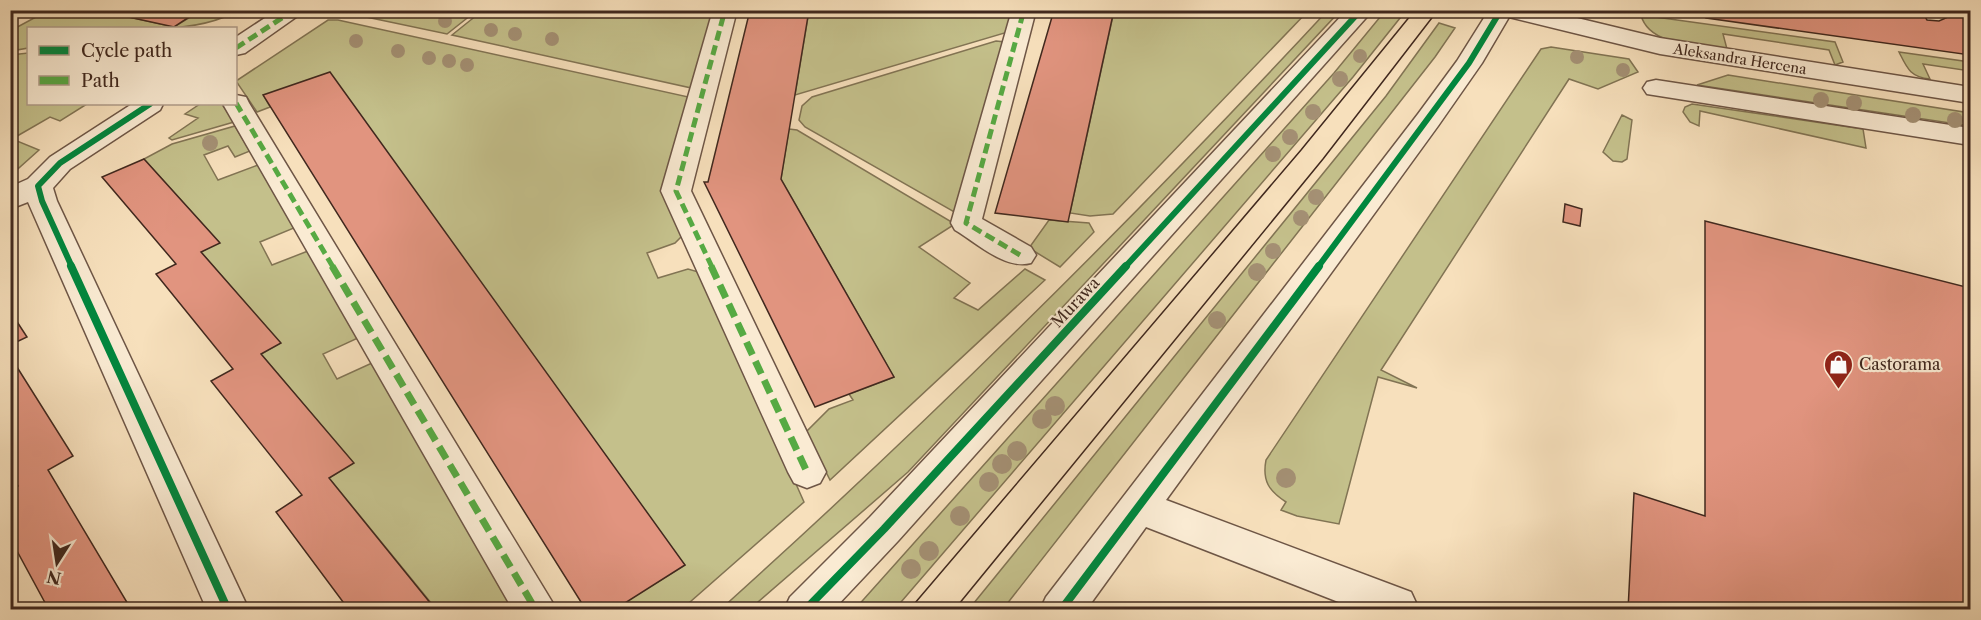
<svg xmlns="http://www.w3.org/2000/svg" width="1981" height="620" font-family="'Libre Caslon Text',serif">
	<style>
		.green { fill: #c4c08b; stroke: #827454; stroke-width: 1.5 }
		.building { fill: #e1947f; stroke: #40281e; stroke-width: 1.5 }
		.lines { fill: none; stroke-linecap: round; stroke-linejoin: round }
		.minor-casing { stroke: #6e5646; stroke-width: 3 }
		.minor { fill: #faebd3; fill-rule: evenodd }
		.tram { stroke: #40281e; stroke-width: 1.5 }
		.quiet-far1 { stroke: #56aa43; stroke-width: 5; stroke-dasharray: 10 5; stroke-linecap: butt }
		.quiet { stroke: #56aa43; stroke-width: 7; stroke-dasharray: 14 7; stroke-linecap: butt }
		.cycleway-far1-casing { stroke: #faebd3; stroke-width: 9 }
		.cycleway-casing { stroke: #faebd3; stroke-width: 12 }
		.cycleway-far1 { stroke: #00873e; stroke-width: 6 }
		.cycleway { stroke: #00873e; stroke-width: 8 }
		.tree { fill: #a49074 }
		.labels { text-anchor: middle; stroke-width: 4.5; stroke-linejoin: round; paint-order: stroke }
		.far-street-label { font-size: 14px; fill: #40281e; stroke: #faebd3 }
		.street-label { font-size: 16px; fill: #40281e; stroke: #faebd3 }
		.poi-label { font-size: 16px; fill: #40281e; stroke: #faebd3; text-anchor: start }
	</style>
	<rect width="100%" height="100%" fill="#f7e0bc"/>
	<filter id="stains"><feTurbulence type="fractalNoise" baseFrequency=".00333" numOctaves="4"/><feColorMatrix values="0 0 0 0 .2 0 0 0 0 .09 0 0 0 0 .02 0 0 0 .5 -.17"/></filter>
	<radialGradient id="worn" r=".72"><stop offset=".6" stop-color="#630" stop-opacity="0"/><stop offset="1" stop-color="#630" stop-opacity=".3"/></radialGradient>
	<path class="green" d="M 1328,10 L 1340,11 L 908,472 L 750,609 L 721,609 C 932,419 1134,219 1328,10 Z
		M 47,11 L 102,11 L 174,27 L 200,11 L 236,11 C 193,39 83,28 28,28 L 28,48 L 11,51 L 10,31 Z
		M 347,11 L 476,11 L 447,34 L 352,14 Z
		M 482,11 L 718,11 L 696,89 L 452,35 Z
		M 809,11 L 1014,11 L 1008,32 L 795,95 Z
		M 1114,11 L 1308,11 L 1113,214 L 1090,216 L 1070,213 Z
		M 1385,11 L 1404,13 L 1353,77 L 895,609 L 855,609 L 1334,73 Z
		M 1641,15 L 1835,42 L 1843,62 L 1835,65 L 1829,50 L 1723,34 L 1727,49 C 1701,45 1649,47 1641,15 Z
		M 328,20 L 338,20 L 693,98 L 684,234 L 675,243 L 647,253 L 658,278 L 688,269 L 702,273 L 804,502 L 682,609 L 614,609 L 685,565 L 264,96 L 270,107 L 257,112 L 236,81 Z
		M 1439,23 L 1455,28 L 1435,57 L 1003,609 L 969,609 L 1386,96 Z
		M 996,41 L 1005,42 L 956,213 L 805,127 L 799,120 L 802,106 L 812,97 Z
		M 1551,47 L 1629,59 L 1638,72 L 1598,89 L 1569,79 L 1381,370 L 1417,388 L 1378,377 L 1339,524 L 1297,516 L 1281,510 L 1286,502 C 1269,491 1262,481 1266,460 L 1541,49 Z
		M 1899,52 L 1970,62 L 1970,71 L 1923,64 L 1930,79 C 1910,77 1907,68 1899,52 Z
		M 28,53 L 28,104 L 87,104 L 60,121 L 50,117 L 12,139 L 39,150 L 11,175 L 11,55 Z
		M 1728,75 L 1970,113 L 1970,126 L 1697,85 Z
		M 200,104 L 222,104 L 234,122 L 172,140 L 169,138 L 198,118 L 185,114 Z
		M 1692,104 L 1863,129 L 1866,148 L 1700,111 L 1699,126 L 1690,122 L 1683,112 L 1685,107 Z
		M 1622,115 L 1632,120 L 1627,159 L 1622,162 L 1613,161 L 1603,152 Z
		M 235,126 L 250,151 L 235,157 L 228,146 L 204,155 L 218,180 L 258,165 L 294,228 L 260,242 L 272,265 L 308,251 L 358,338 L 323,354 L 337,379 L 372,363 L 514,609 L 436,609 L 329,478 L 353,463 L 261,354 L 280,343 L 201,252 L 219,242 L 144,159 L 172,144 Z
		M 789,129 L 797,130 L 955,224 L 919,247 L 970,283 L 954,298 L 978,310 L 1025,269 L 1045,280 L 830,480 L 806,432 L 829,409 L 853,400 L 849,394 L 894,377 L 781,179 Z
		M 1049,220 L 1089,223 L 1094,232 L 1060,267 L 1029,248 Z"/>
	<path class="building" d="M 200,10 L 174,27 L 101,11 L 102,10 Z
		M 750,10 L 809,10 L 781,179 L 894,377 L 815,407 L 704,182 L 708,182 Z
		M 1054,10 L 1114,10 L 1068,222 L 995,213 Z
		M 1693,10 L 1887,10 L 1924,15 L 1927,20 L 1939,21 L 1946,18 L 1943,13 L 1934,10 L 1970,10 L 1970,55 L 1706,18 Z
		M 330,72 L 685,565 L 614,610 L 586,610 L 263,95 Z
		M 144,159 L 220,243 L 201,252 L 281,343 L 261,354 L 354,463 L 329,478 L 436,610 L 349,610 L 276,512 L 302,495 L 211,381 L 233,369 L 156,274 L 176,264 L 102,177 Z
		M 1565,204 L 1582,209 L 1580,226 L 1563,222 Z
		M 1705,221 L 1970,288 L 1970,610 L 1628,610 L 1634,493 L 1705,516 Z
		M 10,311 L 27,337 L 10,345 Z
		M 10,356 L 73,456 L 48,470 L 128,604 L 120,610 L 49,610 L 10,538 L 10,490 L 18,486 L 10,473 Z"/>
	<g class="lines">
		<defs>
			<path id="minor" d="M 277,10 L 306,10 L 245,53 L 236,55 L 236,37 Z
				M 713,10 L 737,10 L 691,191 L 826,472 L 820,483 L 807,488 L 794,483 L 788,472 L 661,191 Z
				M 1012,10 L 1036,10 L 982,219 L 1031,247 L 1036,255 L 1031,263 C 1005,270 977,243 955,230 L 951,223 Z
				M 1347,10 L 1373,10 L 898,541 L 833,610 L 784,610 L 790,597 L 870,517 Z
				M 1489,10 L 1544,10 L 1660,38 L 1970,87 L 1970,103 L 1660,54 L 1509,17 L 1482,63 L 1438,126 L 1166,500 L 1411,592 L 1417,605 L 1415,610 L 1359,610 L 1146,527 L 1086,610 L 1040,610 L 1046,597 L 1418,114 L 1457,61 Z
				M 1656,80 L 1970,128 L 1970,145 L 1647,94 L 1643,88 L 1647,82 Z
				M 236,95 L 246,97 L 249,103 L 557,610 L 513,610 L 223,104 L 236,104 Z
				M 132,104 L 163,104 L 160,110 L 70,169 L 53,188 L 57,201 L 249,610 L 207,610 L 28,202 L 10,209 L 10,187 L 28,179 L 50,157 Z"/>
		</defs>
		<use href="#minor" class="minor-casing"/>
		<use href="#minor" class="minor"/>
		<path class="tram" d="M 909,610 L 1301,150 L 1415,10
			M 954,610 L 1323,159 L 1438,10"/>
		<path class="quiet-far1" d="M 236,48 L 294,10
			M 236,103 L 333,267
			M 1020,255 L 966,223 L 1024,10
			M 712,267 L 676,191 L 725,10"/>
		<path class="quiet" d="M 332,266 L 536,610
			M 711,266 L 807,472"/>
		<defs>
			<path id="cycleway-far1" d="M 72,267 L 42,201 L 38,186 L 60,163 L 150,104
				M 1125,267 L 1361,10
				M 1318,267 L 1469,63 L 1501,10"/>
			<path id="cycleway" d="M 71,266 L 228,610
				M 805,610 L 884,529 L 1126,266
				M 1061,610 L 1319,266"/>
		</defs>
		<use href="#cycleway-far1" class="cycleway-far1-casing"/>
		<use href="#cycleway" class="cycleway-casing"/>
		<use href="#cycleway-far1" class="cycleway-far1"/>
		<use href="#cycleway" class="cycleway"/>
	</g>
	<g class="tree">
		<circle cx="445" cy="21" r="7"/>
		<circle cx="491" cy="30" r="7"/>
		<circle cx="515" cy="34" r="7"/>
		<circle cx="552" cy="39" r="7"/>
		<circle cx="356" cy="41" r="7"/>
		<circle cx="398" cy="51" r="7"/>
		<circle cx="1360" cy="56" r="7"/>
		<circle cx="1577" cy="57" r="7"/>
		<circle cx="429" cy="58" r="7"/>
		<circle cx="449" cy="61" r="7"/>
		<circle cx="467" cy="65" r="7"/>
		<circle cx="1623" cy="70" r="7"/>
		<circle cx="1340" cy="79" r="8"/>
		<circle cx="1821" cy="100" r="8"/>
		<circle cx="1854" cy="103" r="8"/>
		<circle cx="1313" cy="112" r="8"/>
		<circle cx="1913" cy="115" r="8"/>
		<circle cx="1955" cy="120" r="8"/>
		<circle cx="1290" cy="137" r="8"/>
		<circle cx="210" cy="143" r="8"/>
		<circle cx="1273" cy="154" r="8"/>
		<circle cx="1316" cy="197" r="8"/>
		<circle cx="1301" cy="218" r="8"/>
		<circle cx="1273" cy="251" r="8"/>
		<circle cx="1257" cy="272" r="9"/>
		<circle cx="1217" cy="320" r="9"/>
		<circle cx="1055" cy="406" r="10"/>
		<circle cx="1042" cy="419" r="10"/>
		<circle cx="1017" cy="451" r="10"/>
		<circle cx="1002" cy="464" r="10"/>
		<circle cx="1286" cy="478" r="10"/>
		<circle cx="989" cy="482" r="10"/>
		<circle cx="960" cy="516" r="10"/>
		<circle cx="929" cy="551" r="10"/>
		<circle cx="911" cy="569" r="10"/>
	</g>
	<defs>
		<symbol id="shop-pin" viewBox="-11 -11 22 30"><path d="M0 17L-7.5 6A9.5 9.5 0 1 1 7.5 6Z" fill="#8f2418" stroke="#faebd3"/><path d="M-5-2.5h2.3a2.7 3.5 0 0 1 5.4 0H5L5.5 6h-11ZM-1.5-2.5h3a1.5 2.3 0 0 0-3 0Z" fill="#fff"/></symbol>
	</defs>
	<g fill-rule="evenodd">
		<use href="#shop-pin" x="1822" y="348" width="33" height="45"/>
	</g>
	<g class="labels">
		<g class="far-street-label">
			<text transform="translate(1740 59) rotate(9)" y="5">Aleksandra Hercena</text>
		</g>
		<g class="street-label">
			<text transform="translate(1075 302) rotate(-47)" y="6">Murawa</text>
		</g>
		<g class="poi-label">
			<text x="1859" y="370">Castorama</text>
		</g>
	</g>
	<rect width="1981" height="620" fill="none" stroke="#f7e0bc" stroke-width="36"/>
	<rect x="12" y="12" width="1957" height="596" fill="none" stroke="#40281e" stroke-width="3"/>
	<rect x="18" y="18" width="1945" height="584" fill="none" stroke="#40281e" stroke-width="1.5"/>
	<rect x="27" y="27" width="210" height="78" fill="#faebd3" stroke="#b09d8b" stroke-width="1.5"/>
	<rect x="39" y="46" width="30" height="9" fill="#00873e" stroke="#b09d8b" stroke-width="1.5"/>
	<text x="81" y="57" font-size="18" fill="#40281e">Cycle path</text>
	<rect x="39" y="76" width="30" height="9" fill="#56aa43" stroke="#b09d8b" stroke-width="1.5"/>
	<text x="81" y="87" font-size="18" fill="#40281e">Path</text>
	<g transform="translate(57 563) rotate(192)" stroke="#faebd3" stroke-width="4.5" paint-order="stroke">
	<path d="M0-4.5L10 22L0 15L-10 22Z" fill="#40281e"/>
	<text y="-9" font-size="16" font-weight="bold" text-anchor="middle" fill="#40281e">N</text>
	</g>
	<rect width="100%" height="100%" filter="url(#stains)"/>
	<rect width="100%" height="100%" fill="url(#worn)"/>
</svg>
